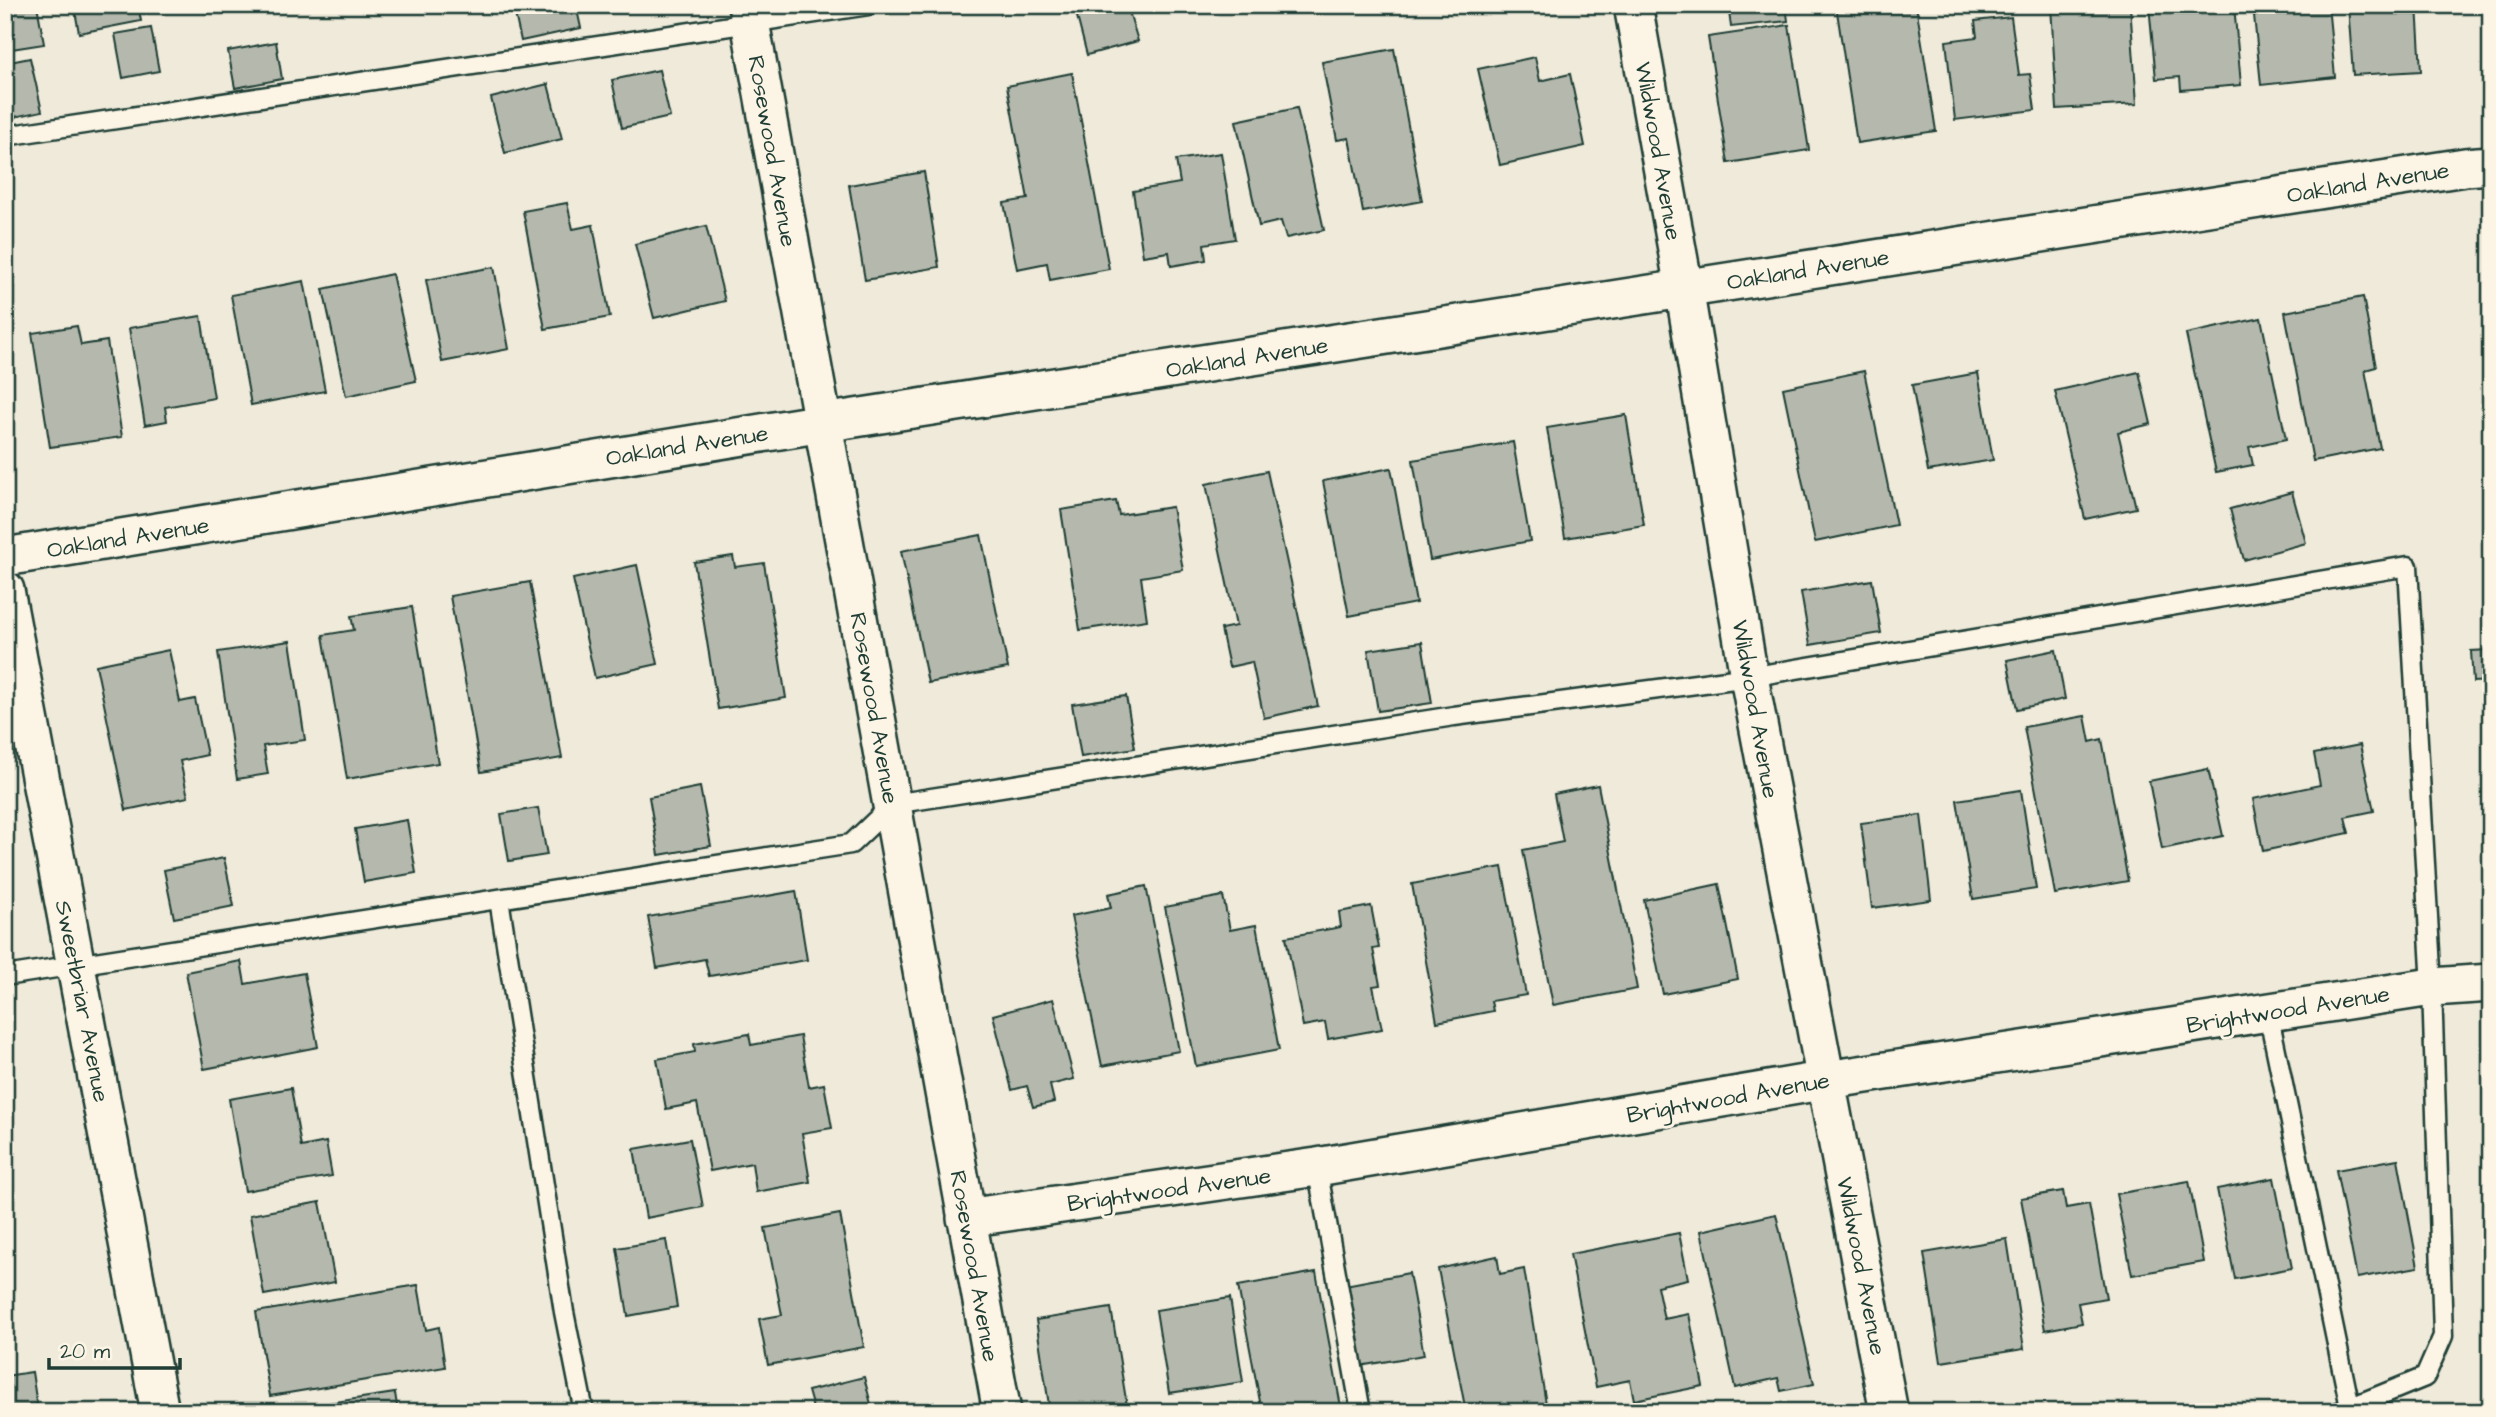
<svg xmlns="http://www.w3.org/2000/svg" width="2496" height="1417" font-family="'Architects Daughter',sans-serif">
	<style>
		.building { fill: #b5b9ad; stroke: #1f3d34; stroke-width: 2 }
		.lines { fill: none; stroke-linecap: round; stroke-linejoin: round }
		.service-casing { stroke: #1f3d34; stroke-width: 23 }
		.minor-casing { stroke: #1f3d34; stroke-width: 42 }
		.service { stroke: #fcf5e5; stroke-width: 18 }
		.minor { stroke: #fcf5e5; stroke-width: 37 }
		.labels { text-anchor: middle; stroke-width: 6; stroke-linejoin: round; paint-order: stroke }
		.street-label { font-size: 23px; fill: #1f3d34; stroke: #fcf5e5 }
	</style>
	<rect width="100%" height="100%" fill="#efeada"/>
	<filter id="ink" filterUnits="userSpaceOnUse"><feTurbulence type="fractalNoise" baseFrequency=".0143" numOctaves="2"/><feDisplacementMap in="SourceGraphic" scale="14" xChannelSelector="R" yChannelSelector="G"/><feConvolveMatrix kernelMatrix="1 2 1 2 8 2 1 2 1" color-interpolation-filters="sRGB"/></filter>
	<g filter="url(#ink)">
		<path class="building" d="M 5,5 L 37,5 L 44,44 L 5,50 Z
			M 74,5 L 138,5 L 141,21 L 79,33 Z
			M 513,5 L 576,5 L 581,28 L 521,41 Z
			M 1074,5 L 1127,5 L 1138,41 L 1087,55 Z
			M 1728,5 L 1786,5 L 1788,21 L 1731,27 Z
			M 1836,5 L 1916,5 L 1936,131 L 1857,143 Z
			M 2051,5 L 2130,5 L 2137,104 L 2057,109 Z
			M 2149,5 L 2234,5 L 2241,85 L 2181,90 L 2180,77 L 2156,79 Z
			M 2253,5 L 2328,5 L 2335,77 L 2261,85 Z
			M 2348,5 L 2417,5 L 2421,71 L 2353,75 Z
			M 2011,17 L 2019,75 L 2030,74 L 2035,110 L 1955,120 L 1946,41 L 1977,37 L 1975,21 Z
			M 1789,25 L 1809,150 L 1728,163 L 1708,37 Z
			M 151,28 L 159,71 L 123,78 L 115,34 Z
			M 276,42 L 282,79 L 235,88 L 228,51 Z
			M 1394,49 L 1422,201 L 1363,212 L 1349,138 L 1337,140 L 1322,62 Z
			M 1535,57 L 1540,81 L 1570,74 L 1585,146 L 1500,165 L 1478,69 Z
			M 30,58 L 42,111 L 5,119 L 5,63 Z
			M 659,70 L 670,117 L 622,128 L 612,80 Z
			M 1072,73 L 1109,269 L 1050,280 L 1047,263 L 1017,269 L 1004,203 L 1028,199 L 1007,86 Z
			M 548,84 L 562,139 L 505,153 L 491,98 Z
			M 1297,108 L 1324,230 L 1286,238 L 1281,221 L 1259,226 L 1236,121 Z
			M 1221,153 L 1235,239 L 1204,244 L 1206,260 L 1171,266 L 1169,252 L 1143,256 L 1133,191 L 1180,183 L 1176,160 Z
			M 924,172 L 939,267 L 865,280 L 849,185 Z
			M 567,203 L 573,229 L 593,225 L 610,317 L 545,329 L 523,211 Z
			M 706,226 L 725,301 L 654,318 L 635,244 Z
			M 494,267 L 509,349 L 442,362 L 426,280 Z
			M 392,274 L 416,381 L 346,396 L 323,289 Z
			M 304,281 L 325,391 L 251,405 L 231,295 Z
			M 2363,297 L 2376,367 L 2365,370 L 2380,448 L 2313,461 L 2285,312 Z
			M 201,316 L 214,398 L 165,407 L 167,421 L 145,425 L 129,328 Z
			M 2261,318 L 2286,439 L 2249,447 L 2253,465 L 2216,472 L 2186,334 Z
			M 77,326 L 81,345 L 107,341 L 122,437 L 50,447 L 32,333 Z
			M 1864,371 L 1896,525 L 1815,542 L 1783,388 Z
			M 2139,372 L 2151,424 L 2118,432 L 2136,508 L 2085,519 L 2055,391 Z
			M 1978,373 L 1993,460 L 1928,471 L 1912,385 Z
			M 1626,415 L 1644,525 L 1565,538 L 1547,428 Z
			M 1513,442 L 1530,541 L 1430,560 L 1413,460 Z
			M 1391,468 L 1416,603 L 1349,616 L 1323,481 Z
			M 1267,471 L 1318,706 L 1264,718 L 1252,662 L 1229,667 L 1221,629 L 1236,626 L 1206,484 Z
			M 2292,492 L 2306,543 L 2244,560 L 2230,509 Z
			M 1116,501 L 1119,515 L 1172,507 L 1183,570 L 1141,577 L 1147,620 L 1080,630 L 1061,510 Z
			M 981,535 L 1008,668 L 928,683 L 901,551 Z
			M 733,556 L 735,567 L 764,563 L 786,698 L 718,709 L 694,562 Z
			M 637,565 L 658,664 L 595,678 L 573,579 Z
			M 1872,580 L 1881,633 L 1810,645 L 1801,592 Z
			M 530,582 L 562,758 L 481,772 L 450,596 Z
			M 412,607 L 438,763 L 347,779 L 323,635 L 354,630 L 351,616 Z
			M 2489,627 L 2491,627 L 2491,681 L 2473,682 L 2471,651 L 2489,650 Z
			M 290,641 L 305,740 L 263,746 L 268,774 L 237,779 L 218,652 Z
			M 1422,642 L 1432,703 L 1378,711 L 1368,650 Z
			M 169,650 L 180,702 L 195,699 L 207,755 L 180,761 L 188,797 L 126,810 L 96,665 Z
			M 2056,650 L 2065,699 L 2017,709 L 2007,660 Z
			M 1126,696 L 1135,748 L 1081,757 L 1072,704 Z
			M 2085,716 L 2090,742 L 2102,739 L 2128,881 L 2055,894 L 2024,727 Z
			M 2360,745 L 2374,811 L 2345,817 L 2349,833 L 2263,851 L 2253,799 L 2320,785 L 2314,754 Z
			M 2208,769 L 2223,836 L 2162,849 L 2149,781 Z
			M 1598,785 L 1637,989 L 1553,1005 L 1523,850 L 1563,842 L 1554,794 Z
			M 700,787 L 711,846 L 659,855 L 649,797 Z
			M 2021,790 L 2036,889 L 1973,899 L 1957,800 Z
			M 538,808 L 547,855 L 509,861 L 501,814 Z
			M 1921,815 L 1931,900 L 1872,908 L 1861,823 Z
			M 407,820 L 416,873 L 364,882 L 355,829 Z
			M 224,858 L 234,906 L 174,918 L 164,870 Z
			M 1502,867 L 1526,995 L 1491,1001 L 1493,1011 L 1437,1022 L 1412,884 Z
			M 1719,884 L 1738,979 L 1663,994 L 1644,900 Z
			M 1146,886 L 1179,1051 L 1102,1066 L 1071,916 L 1111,908 L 1108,894 Z
			M 796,891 L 807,960 L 709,976 L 705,959 L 657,968 L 648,917 Z
			M 1223,896 L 1230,930 L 1256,925 L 1279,1050 L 1196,1066 L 1165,907 Z
			M 1371,906 L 1379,948 L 1373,949 L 1380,985 L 1373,986 L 1382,1029 L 1328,1039 L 1325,1022 L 1303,1026 L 1286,937 L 1341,927 L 1339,912 Z
			M 241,961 L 245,984 L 304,973 L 318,1047 L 204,1069 L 186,972 Z
			M 1053,999 L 1074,1079 L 1050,1085 L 1054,1102 L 1033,1107 L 1027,1086 L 1012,1090 L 993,1015 Z
			M 749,1034 L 751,1045 L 800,1036 L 809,1087 L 824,1084 L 832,1128 L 802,1133 L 810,1182 L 756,1192 L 752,1163 L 710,1171 L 697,1103 L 666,1109 L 657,1059 L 695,1052 L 694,1044 Z
			M 291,1088 L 301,1147 L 326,1142 L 332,1176 L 245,1191 L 229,1099 Z
			M 690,1139 L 703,1207 L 646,1218 L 634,1149 Z
			M 2398,1159 L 2418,1267 L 2357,1278 L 2336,1170 Z
			M 2274,1178 L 2292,1268 L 2235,1279 L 2217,1189 Z
			M 2189,1181 L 2204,1262 L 2132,1275 L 2116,1194 Z
			M 2063,1191 L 2066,1208 L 2089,1204 L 2106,1298 L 2078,1303 L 2082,1323 L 2045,1330 L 2021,1198 Z
			M 320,1202 L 335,1282 L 264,1295 L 250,1215 Z
			M 840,1214 L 864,1347 L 768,1365 L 759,1319 L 782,1315 L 765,1228 Z
			M 1776,1214 L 1814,1384 L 1781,1391 L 1778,1378 L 1735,1388 L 1701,1231 Z
			M 1679,1233 L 1688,1279 L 1657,1286 L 1664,1319 L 1689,1314 L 1703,1386 L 1634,1400 L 1630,1380 L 1596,1387 L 1570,1254 Z
			M 2007,1239 L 2024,1349 L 1941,1362 L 1924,1253 Z
			M 666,1240 L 677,1307 L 628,1316 L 617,1248 Z
			M 1497,1256 L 1500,1274 L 1524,1269 L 1547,1410 L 1466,1412 L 1438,1269 Z
			M 1316,1272 L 1342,1412 L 1262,1412 L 1238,1286 Z
			M 1409,1273 L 1424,1355 L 1359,1366 L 1345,1285 Z
			M 5,1285 L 14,1330 L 5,1332 Z
			M 418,1285 L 426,1330 L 439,1327 L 445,1367 L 270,1396 L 256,1312 Z
			M 1230,1298 L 1243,1382 L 1169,1393 L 1156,1310 Z
			M 1111,1308 L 1128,1412 L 1050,1412 L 1036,1320 Z
			M 32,1372 L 38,1412 L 5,1412 L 5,1376 Z
			M 864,1377 L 873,1412 L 814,1412 L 808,1391 Z
			M 395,1393 L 398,1412 L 289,1412 L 289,1409 Z"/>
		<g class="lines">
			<defs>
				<path id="service" d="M 5,136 L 869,5
					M 499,899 L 564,1312 L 584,1412
					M 5,976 L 851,844 L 893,804 L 1454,716 L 1749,677 L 2408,566 L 2432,987 L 2443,1336 L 2425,1377 L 2339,1412
					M 2268,1012 L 2350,1407
					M 1317,1167 L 1361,1412"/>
				<path id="minor" d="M 747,5 L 1002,1412
					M 1633,5 L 1684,288 L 1749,677 L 1889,1412
					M 5,557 L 823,423 L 2465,167 L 2491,165
					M 5,590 L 160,1412
					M 966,1218 L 1317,1167 L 1827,1080 L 2432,987 L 2491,983"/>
			</defs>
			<use href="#service" class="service-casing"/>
			<use href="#minor" class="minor-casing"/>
			<use href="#service" class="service"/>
			<use href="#minor" class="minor"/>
		</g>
	</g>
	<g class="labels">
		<g class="street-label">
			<text transform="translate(773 151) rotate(80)" y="8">Rosewood Avenue</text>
			<text transform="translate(1659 151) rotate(80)" y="8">Wildwood Avenue</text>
			<text transform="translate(2368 182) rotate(-9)" y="8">Oakland Avenue</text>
			<text transform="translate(1808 269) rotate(-9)" y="8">Oakland Avenue</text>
			<text transform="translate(1247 357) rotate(-9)" y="8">Oakland Avenue</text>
			<text transform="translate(687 445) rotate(-9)" y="8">Oakland Avenue</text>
			<text transform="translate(128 537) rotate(-9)" y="8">Oakland Avenue</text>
			<text transform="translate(875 708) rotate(80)" y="8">Rosewood Avenue</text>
			<text transform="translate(1756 709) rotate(80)" y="8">Wildwood Avenue</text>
			<text transform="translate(83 1001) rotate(79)" y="8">Sweetbriar Avenue</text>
			<text transform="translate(2288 1009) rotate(-9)" y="8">Brightwood Avenue</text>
			<text transform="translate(1728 1097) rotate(-10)" y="8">Brightwood Avenue</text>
			<text transform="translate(1169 1189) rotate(-8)" y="8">Brightwood Avenue</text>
			<text transform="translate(975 1266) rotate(80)" y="8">Rosewood Avenue</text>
			<text transform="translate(1862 1266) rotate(79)" y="8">Wildwood Avenue</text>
		</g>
	</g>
	<rect width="2496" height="1417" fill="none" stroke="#fcf5e5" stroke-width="28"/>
	<rect x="14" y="14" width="2468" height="1389" fill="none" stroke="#1f3d34" stroke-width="2.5" filter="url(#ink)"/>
	<path d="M49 1358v10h131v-10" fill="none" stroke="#1f3d34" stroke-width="3.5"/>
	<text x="60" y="1358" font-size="21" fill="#1f3d34" stroke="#fcf5e5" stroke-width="5" paint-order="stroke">20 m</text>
</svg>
